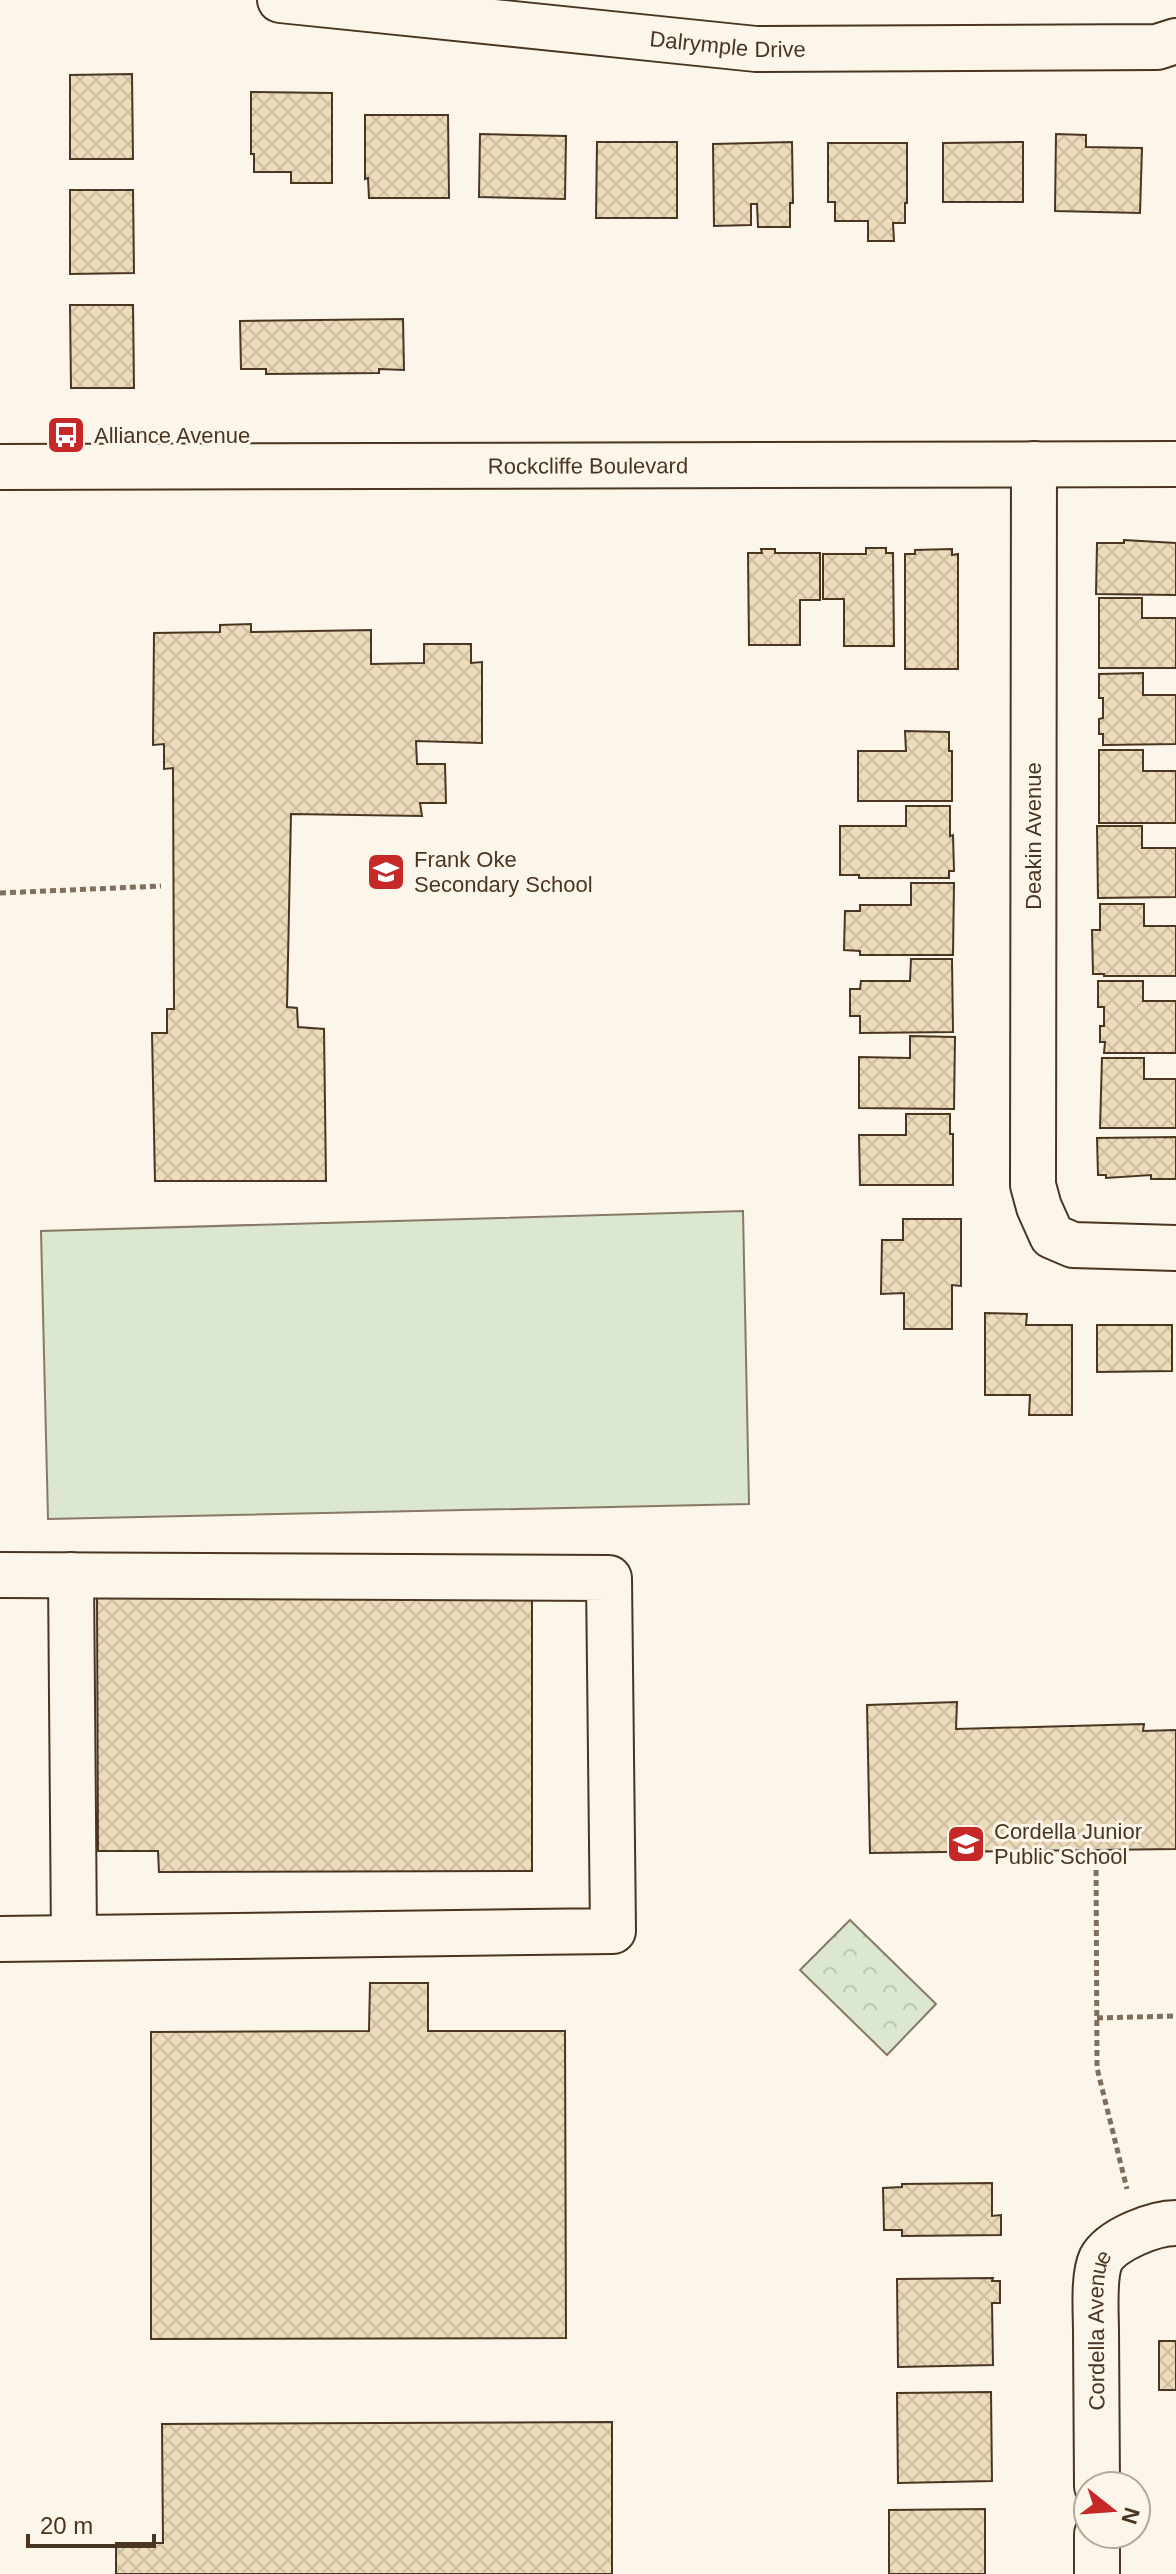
<svg xmlns="http://www.w3.org/2000/svg" width="1176" height="2574" font-family="Helvetica,sans-serif">
	<style>
		.green { fill: #dce7d0; stroke: #887966; stroke-width: 2 }
		.park { fill: url(#park-crowns); stroke: #887966; stroke-width: 2 }
		.building { fill: url(#building-cross-hatch); stroke: #4a3520; stroke-width: 2 }
		.lines { fill: none; stroke-linecap: round; stroke-linejoin: round }
		.minor-casing { stroke: #4a3520; stroke-width: 48 }
		.path { stroke: #7f6f5c; stroke-width: 5; stroke-dasharray: 6 4; stroke-linecap: butt }
		.minor { stroke: #fbf6e9; stroke-width: 44 }
		.labels { text-anchor: middle; stroke-width: 6; stroke-linejoin: round; paint-order: stroke }
		.street-label { font-size: 22px; fill: #4a3520; stroke: #fbf6e9 }
		.poi-label { font-size: 22px; fill: #4a3520; stroke: #fbf6e9; text-anchor: start }
	</style>
	<defs>
		<pattern id="park-crowns" width="20" height="18" patternUnits="userSpaceOnUse" patternTransform="scale(2)"><rect width="20" height="18" fill="#dce7d0"/><path d="M2 6a3 3 0 1 1 6 0M12 15a3 3 0 1 1 6 0" fill="none" stroke="#bec7b2"/></pattern>
		<pattern id="building-cross-hatch" width="8" height="8" patternUnits="userSpaceOnUse" patternTransform="scale(2)"><rect width="8" height="8" fill="#ecdcbc"/><path d="M0 0l8 8M0 8l8-8" fill="none" stroke="#ccbda1"/></pattern>
	</defs>
	<rect width="100%" height="100%" fill="#fbf6e9"/>
	<path class="green" d="M 743,1211 L 749,1504 L 48,1519 L 41,1231 Z"/>
	<path class="park" d="M 850,1920 L 936,2004 L 887,2055 L 800,1970 Z"/>
	<path class="building" d="M 132,74 L 133,159 L 70,159 L 70,75 Z
		M 251,92 L 332,93 L 332,183 L 291,183 L 291,172 L 254,172 L 254,154 L 251,154 Z
		M 365,115 L 448,115 L 449,198 L 369,198 L 368,178 L 365,179 Z
		M 480,134 L 566,136 L 565,199 L 479,197 Z
		M 1056,134 L 1086,135 L 1086,147 L 1142,148 L 1140,213 L 1055,211 Z
		M 597,142 L 677,142 L 677,218 L 596,218 Z
		M 792,142 L 793,203 L 790,203 L 790,227 L 758,227 L 757,204 L 751,204 L 751,225 L 714,226 L 713,144 Z
		M 1023,142 L 1023,202 L 943,202 L 943,143 Z
		M 828,143 L 907,143 L 907,203 L 905,203 L 905,223 L 893,223 L 894,241 L 868,241 L 868,221 L 835,221 L 835,202 L 828,202 Z
		M 70,190 L 133,190 L 134,273 L 70,274 Z
		M 70,305 L 133,305 L 134,388 L 71,388 Z
		M 403,319 L 404,370 L 379,369 L 379,373 L 266,374 L 266,369 L 241,369 L 240,321 Z
		M 1124,540 L 1176,543 L 1176,595 L 1096,594 L 1097,543 L 1124,543 Z
		M 866,548 L 886,548 L 886,553 L 893,553 L 894,646 L 844,646 L 844,599 L 823,599 L 823,554 L 866,554 Z
		M 761,549 L 775,549 L 775,553 L 820,553 L 820,600 L 800,600 L 800,645 L 749,645 L 748,553 L 762,553 Z
		M 952,549 L 952,555 L 958,554 L 958,669 L 905,669 L 905,554 L 915,554 L 915,550 Z
		M 1099,598 L 1142,598 L 1142,618 L 1176,618 L 1176,668 L 1099,668 Z
		M 251,624 L 251,632 L 371,630 L 371,664 L 424,663 L 424,644 L 471,644 L 471,663 L 482,662 L 482,743 L 416,741 L 417,764 L 445,764 L 446,803 L 420,803 L 422,816 L 291,814 L 287,1007 L 297,1008 L 298,1027 L 324,1029 L 326,1181 L 155,1181 L 152,1033 L 167,1033 L 167,1009 L 174,1009 L 173,768 L 164,769 L 164,744 L 153,745 L 154,633 L 220,632 L 220,625 Z
		M 1143,673 L 1143,695 L 1176,695 L 1176,744 L 1103,745 L 1103,734 L 1099,734 L 1099,719 L 1103,718 L 1103,698 L 1099,698 L 1099,674 Z
		M 905,731 L 949,732 L 949,751 L 952,751 L 952,801 L 858,801 L 858,751 L 906,751 Z
		M 1099,750 L 1143,750 L 1143,771 L 1176,771 L 1176,823 L 1099,823 Z
		M 906,806 L 950,806 L 950,836 L 953,835 L 954,871 L 949,871 L 949,878 L 859,878 L 859,875 L 840,875 L 840,826 L 906,826 Z
		M 1097,826 L 1142,826 L 1142,848 L 1176,848 L 1176,897 L 1098,898 Z
		M 911,883 L 954,883 L 953,955 L 860,955 L 860,951 L 844,950 L 845,911 L 860,911 L 860,905 L 911,905 Z
		M 1100,904 L 1144,904 L 1144,926 L 1176,926 L 1176,976 L 1104,976 L 1104,974 L 1093,974 L 1092,930 L 1100,930 Z
		M 911,959 L 952,959 L 953,1032 L 860,1033 L 860,1016 L 850,1016 L 850,989 L 860,989 L 861,981 L 910,981 Z
		M 1098,981 L 1143,981 L 1143,1001 L 1176,1001 L 1176,1053 L 1104,1053 L 1105,1042 L 1100,1042 L 1100,1026 L 1104,1026 L 1104,1007 L 1098,1007 Z
		M 910,1036 L 955,1037 L 954,1109 L 859,1108 L 859,1057 L 910,1058 Z
		M 1102,1058 L 1144,1058 L 1144,1079 L 1176,1079 L 1176,1128 L 1100,1128 Z
		M 906,1114 L 950,1114 L 950,1134 L 953,1134 L 953,1185 L 860,1185 L 859,1135 L 906,1135 Z
		M 1176,1137 L 1176,1179 L 1151,1179 L 1151,1175 L 1106,1178 L 1106,1175 L 1098,1175 L 1097,1138 Z
		M 903,1219 L 961,1219 L 961,1286 L 952,1285 L 952,1329 L 904,1329 L 904,1293 L 881,1294 L 882,1240 L 903,1240 Z
		M 985,1313 L 1027,1314 L 1026,1325 L 1072,1325 L 1072,1415 L 1029,1415 L 1030,1395 L 985,1395 Z
		M 1097,1325 L 1172,1325 L 1172,1371 L 1097,1372 Z
		M 532,1592 L 532,1871 L 159,1872 L 158,1851 L 98,1851 L 97,1594 Z
		M 957,1702 L 956,1729 L 1144,1724 L 1143,1731 L 1176,1730 L 1176,1849 L 870,1853 L 867,1705 Z
		M 370,1983 L 428,1983 L 428,2031 L 565,2031 L 566,2338 L 151,2339 L 151,2032 L 369,2031 Z
		M 992,2183 L 992,2216 L 1001,2215 L 1001,2235 L 902,2236 L 902,2230 L 884,2230 L 883,2188 L 902,2187 L 902,2184 Z
		M 993,2278 L 992,2281 L 1000,2281 L 1000,2303 L 992,2303 L 993,2365 L 898,2367 L 897,2279 Z
		M 1159,2341 L 1176,2341 L 1176,2390 L 1159,2390 Z
		M 991,2392 L 992,2481 L 898,2483 L 897,2393 Z
		M 612,2422 L 612,2574 L 116,2574 L 116,2543 L 163,2543 L 162,2424 Z
		M 985,2509 L 985,2574 L 889,2574 L 889,2510 Z"/>
	<g class="lines">
		<defs>
			<g id="minor">
				<path id="s1" d="M 280,0 L 756,49 L 1157,47 L 1176,41"/>
				<path d="M 1034,464 L 1033,1185 L 1039,1207 L 1052,1236 L 1073,1245 L 1176,1248"/>
				<path id="s2" d="M 0,467 L 1176,464"/>
				<path d="M 0,1575 L 609,1578 L 613,1931 L 0,1939"/>
				<path d="M 71,1575 L 74,1938"/>
				<path id="s3" d="M 1097,2486 C 1097,2435 1096,2383 1096,2332 C 1096,2313 1093,2276 1101,2259 C 1112,2239 1155,2223 1176,2223"/>
				<path d="M 1097,2534 L 1097,2574"/>
			</g>
		</defs>
		<use href="#minor" class="minor-casing"/>
		<path class="path" d="M 0,893 L 161,886
			M 1096,1850 L 1097,2068 L 1127,2189
			M 1097,2018 L 1176,2016"/>
		<use href="#minor" class="minor"/>
	</g>
	<defs>
		<symbol id="bus-square" viewBox="-11 -11 22 22"><rect x="-9" y="-9" width="18" height="18" rx="4" fill="#c62828" stroke="#fbf6e9"/><path d="M-5-6H5V4H4V6H2V4H-2V6H-4V4H-5ZM-3.5-4V0h7V-4ZM-3.5 1.2v1.5H-2V1.2ZM2 1.2v1.5H3.5V1.2Z" fill="#fff"/></symbol>
		<symbol id="school-square" viewBox="-11 -11 22 22"><rect x="-9" y="-9" width="18" height="18" rx="4" fill="#c62828" stroke="#fbf6e9"/><path d="M0-5L7-2L0 1L-7-2ZM-4 1L0 2.5L4 1V4Q0 6-4 4Z" fill="#fff"/></symbol>
	</defs>
	<g fill-rule="evenodd">
		<use href="#bus-square" x="44" y="413" width="44" height="44"/>
		<use href="#school-square" x="364" y="850" width="44" height="44"/>
		<use href="#school-square" x="944" y="1822" width="44" height="44"/>
	</g>
	<g class="labels">
		<g class="street-label">
			<text dy="8" stroke="none"><textPath href="#s1" startOffset="450">Dalrymple Drive</textPath></text>
			<text dy="8" stroke="none"><textPath href="#s2" startOffset="588">Rockcliffe Boulevard</textPath></text>
			<text transform="translate(1033 836) rotate(-90)" y="8">Deakin Avenue</text>
			<text dy="8" stroke="none"><textPath href="#s3" startOffset="156">Cordella Avenue</textPath></text>
		</g>
		<g class="poi-label">
			<text x="94" y="443">Alliance Avenue</text>
			<text x="414" y="867">Frank Oke<tspan x="414" dy="25">Secondary School</tspan></text>
			<text x="994" y="1839">Cordella Junior<tspan x="994" dy="25">Public School</tspan></text>
		</g>
	</g>
	<g transform="translate(1112 2510) rotate(107)"><circle r="38" fill="#fbf6e9" stroke="#b4a999" stroke-width="2"/>
	<path d="M0-6L14 30L0 20L-14 30Z" fill="#c62828"/>
	<text y="-12" font-size="22" font-weight="bold" text-anchor="middle" fill="#4a3520">N</text>
	</g>
	<path d="M28 2534v12h126v-12" fill="none" stroke="#4a3520" stroke-width="4"/>
	<text x="40" y="2534" font-size="24" fill="#4a3520" stroke="#fbf6e9" stroke-width="6" paint-order="stroke">20 m</text>
</svg>
